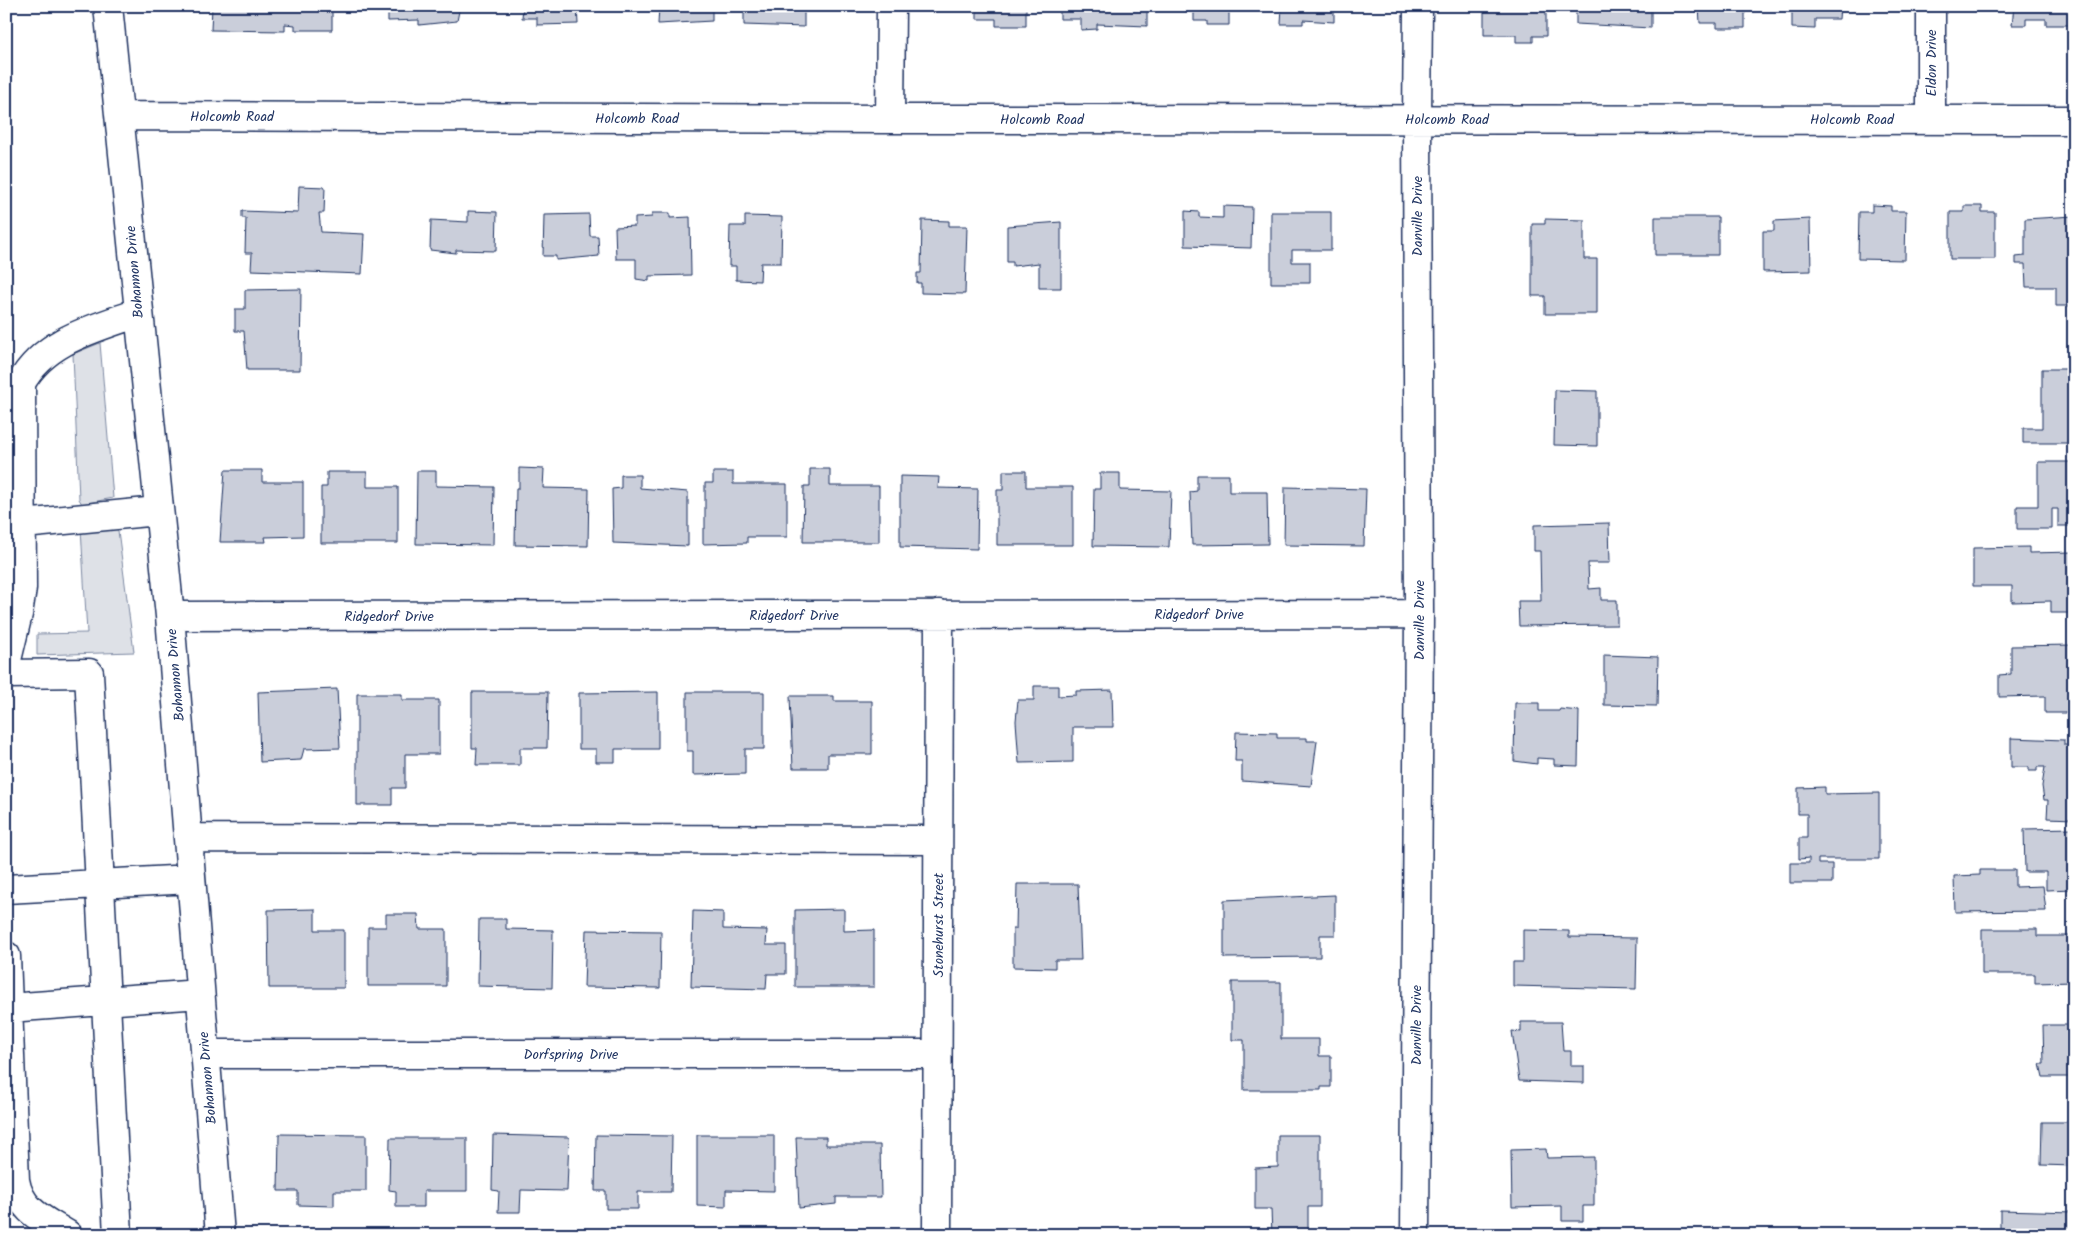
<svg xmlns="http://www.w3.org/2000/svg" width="2080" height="1241" font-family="Kalam,sans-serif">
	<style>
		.green { fill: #dee1e7; stroke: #7c88a2 }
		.building { fill: #caceda; stroke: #1b2f5e }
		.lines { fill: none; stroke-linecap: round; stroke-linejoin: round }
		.minor-casing { stroke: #1b2f5e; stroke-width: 31 }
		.minor { stroke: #fff; stroke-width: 28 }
		.labels { text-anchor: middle; stroke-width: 4; stroke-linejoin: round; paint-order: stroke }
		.street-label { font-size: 14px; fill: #1b2f5e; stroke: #fff }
	</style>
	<rect width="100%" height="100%" fill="#fff"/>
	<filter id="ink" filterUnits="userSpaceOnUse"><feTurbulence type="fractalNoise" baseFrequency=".02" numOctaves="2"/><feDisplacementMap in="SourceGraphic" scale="10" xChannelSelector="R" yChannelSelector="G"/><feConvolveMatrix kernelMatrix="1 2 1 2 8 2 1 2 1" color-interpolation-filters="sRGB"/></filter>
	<g filter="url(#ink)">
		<path class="green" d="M 100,343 L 113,498 L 82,504 L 79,499 L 73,354 Z
			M 117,523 L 134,652 L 37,655 L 37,634 L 87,633 L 81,528 Z"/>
		<path class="building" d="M 212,6 L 332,6 L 332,30 L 295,30 L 295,25 L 285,24 L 285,31 L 211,30 Z
			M 388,6 L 460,6 L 457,21 L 419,25 L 419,20 L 388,21 Z
			M 523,6 L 577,6 L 578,24 L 537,25 L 537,18 L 522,18 Z
			M 659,6 L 712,6 L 712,21 L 658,24 Z
			M 744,6 L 804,6 L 804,27 L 744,25 Z
			M 977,6 L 1026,6 L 1026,26 L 996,26 L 996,19 L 977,19 Z
			M 1060,6 L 1147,6 L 1147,26 L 1097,24 L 1097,29 L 1081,30 L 1081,19 L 1060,19 Z
			M 1182,6 L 1229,6 L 1229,25 L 1207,25 L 1207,21 L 1194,21 L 1194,11 L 1182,11 Z
			M 1282,6 L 1334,6 L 1334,22 L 1303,20 L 1303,24 L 1281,24 Z
			M 1484,6 L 1546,6 L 1546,36 L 1533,36 L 1533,42 L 1516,42 L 1516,35 L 1484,35 Z
			M 1576,6 L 1651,6 L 1651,28 L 1576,24 Z
			M 1699,6 L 1745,6 L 1745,28 L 1717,28 L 1717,23 L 1700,23 Z
			M 1792,6 L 1840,6 L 1839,19 L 1815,19 L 1815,29 L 1792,28 Z
			M 2014,6 L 2074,6 L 2073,25 L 2046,25 L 2046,19 L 2026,19 L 2026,25 L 2012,25 Z
			M 299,186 L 325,187 L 324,213 L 319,213 L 321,232 L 364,234 L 362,274 L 251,270 L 252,253 L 245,253 L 246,218 L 242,218 L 242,211 L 298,213 Z
			M 1872,205 L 1891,206 L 1891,211 L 1906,211 L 1905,260 L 1858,259 L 1859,212 L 1872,212 Z
			M 1223,206 L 1252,207 L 1251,248 L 1185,246 L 1185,211 L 1199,212 L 1199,217 L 1223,218 Z
			M 1964,206 L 1982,206 L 1982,212 L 1995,212 L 1995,259 L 1950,259 L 1950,212 L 1964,212 Z
			M 468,211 L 497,212 L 496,251 L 456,250 L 456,253 L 430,250 L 431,220 L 468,222 Z
			M 1271,212 L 1331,212 L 1331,250 L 1292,250 L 1292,262 L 1310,262 L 1310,283 L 1271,283 Z
			M 652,213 L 670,213 L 670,218 L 690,217 L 691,275 L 649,276 L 649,281 L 636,279 L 636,259 L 616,259 L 615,227 L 635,226 L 635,218 L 652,217 Z
			M 589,214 L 590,236 L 598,236 L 599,256 L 556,260 L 556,256 L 543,256 L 544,215 Z
			M 745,216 L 782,217 L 781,263 L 761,263 L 760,281 L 736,280 L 736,266 L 729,266 L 730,226 L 745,226 Z
			M 2074,216 L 2074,306 L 2056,306 L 2056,287 L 2026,287 L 2025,264 L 2016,264 L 2016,257 L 2025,256 L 2025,219 Z
			M 1655,217 L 1718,217 L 1718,255 L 1655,255 Z
			M 1545,219 L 1584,220 L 1584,259 L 1597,259 L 1597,314 L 1545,314 L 1545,296 L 1532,296 L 1532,224 L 1545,224 Z
			M 1810,219 L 1811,271 L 1763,272 L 1763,231 L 1774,231 L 1774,221 Z
			M 922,220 L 949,221 L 949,226 L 967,226 L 965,294 L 921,293 L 921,283 L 917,283 L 917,273 L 921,273 Z
			M 1061,222 L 1061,288 L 1039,288 L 1039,263 L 1013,266 L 1013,262 L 1007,262 L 1007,226 Z
			M 301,289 L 300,370 L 247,370 L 244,331 L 235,331 L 235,309 L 245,309 L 245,290 Z
			M 2042,369 L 2067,369 L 2067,378 L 2074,378 L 2074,443 L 2023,443 L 2023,428 L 2042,428 Z
			M 1555,390 L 1597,391 L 1597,446 L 1554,445 Z
			M 2038,462 L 2074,462 L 2074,526 L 2058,526 L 2058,509 L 2052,509 L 2052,529 L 2017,529 L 2017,506 L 2038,506 Z
			M 519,468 L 544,469 L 543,488 L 589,489 L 588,546 L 515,545 L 516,488 L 519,488 Z
			M 810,469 L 830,469 L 830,486 L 879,486 L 879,542 L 803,542 L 804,486 L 810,486 Z
			M 225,470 L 262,470 L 262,482 L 303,482 L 303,536 L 265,537 L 266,542 L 220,542 Z
			M 417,471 L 436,471 L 436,486 L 494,487 L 493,545 L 416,544 Z
			M 1003,471 L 1026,471 L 1026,487 L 1073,487 L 1073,545 L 997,545 L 997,490 L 1003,490 Z
			M 327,472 L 367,472 L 367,487 L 398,487 L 398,543 L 321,543 L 321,487 L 327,487 Z
			M 713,472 L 733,472 L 733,484 L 787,484 L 787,537 L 747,537 L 747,543 L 703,544 L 703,529 L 705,529 L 705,483 L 713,483 Z
			M 1100,473 L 1120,473 L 1120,490 L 1171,491 L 1169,547 L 1093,546 L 1094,489 L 1100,489 Z
			M 621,475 L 640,475 L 640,488 L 688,492 L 688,546 L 613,543 L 612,489 L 621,488 Z
			M 1197,475 L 1229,475 L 1229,492 L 1267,492 L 1268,544 L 1192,545 L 1190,492 L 1197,491 Z
			M 900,476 L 939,477 L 938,488 L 978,489 L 977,549 L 900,547 Z
			M 1285,487 L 1366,489 L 1364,546 L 1284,545 Z
			M 1609,523 L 1610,563 L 1588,563 L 1589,589 L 1601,588 L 1601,600 L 1617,600 L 1617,625 L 1519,626 L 1518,601 L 1541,601 L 1540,551 L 1534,551 L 1534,525 Z
			M 2029,547 L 2029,553 L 2074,552 L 2074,613 L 2051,613 L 2051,601 L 2012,602 L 2012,586 L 1973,586 L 1973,548 Z
			M 2074,645 L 2074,713 L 2045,713 L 2045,696 L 1999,697 L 1999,675 L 2011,674 L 2011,646 Z
			M 1604,655 L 1658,657 L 1657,706 L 1604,705 Z
			M 1034,686 L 1058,686 L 1058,696 L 1076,695 L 1076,691 L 1112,690 L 1113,727 L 1073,727 L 1073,762 L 1019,763 L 1016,721 L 1018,700 L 1034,700 Z
			M 337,689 L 340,748 L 304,749 L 301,760 L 260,762 L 258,692 Z
			M 472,692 L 548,692 L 547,748 L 520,748 L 520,765 L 476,765 L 477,748 L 472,748 Z
			M 658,692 L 658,749 L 615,749 L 615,762 L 596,762 L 596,749 L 579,749 L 579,693 Z
			M 687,692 L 764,692 L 764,749 L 745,749 L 745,774 L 693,775 L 693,751 L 687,751 Z
			M 357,694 L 402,694 L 402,700 L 439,700 L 439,754 L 405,754 L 405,788 L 392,788 L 392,805 L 357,805 Z
			M 790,696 L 834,696 L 834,701 L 872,701 L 872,754 L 828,754 L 828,768 L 793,768 Z
			M 1515,703 L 1539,703 L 1539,711 L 1559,711 L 1560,709 L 1579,711 L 1578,766 L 1554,765 L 1554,759 L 1537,758 L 1537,764 L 1514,761 Z
			M 1236,732 L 1277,733 L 1277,738 L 1307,738 L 1307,741 L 1317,741 L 1311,786 L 1242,781 L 1242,761 L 1235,761 Z
			M 2011,738 L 2064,740 L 2064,745 L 2074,745 L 2074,819 L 2047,818 L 2048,800 L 2044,800 L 2042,786 L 2045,767 L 2037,767 L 2037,771 L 2029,771 L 2029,767 L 2011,767 Z
			M 1825,787 L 1825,794 L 1879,793 L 1879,859 L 1818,859 L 1818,864 L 1832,864 L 1832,883 L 1790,883 L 1790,863 L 1809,863 L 1809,858 L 1799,859 L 1799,838 L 1807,838 L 1807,814 L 1798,814 L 1798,788 Z
			M 2074,828 L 2074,889 L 2046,890 L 2046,872 L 2025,872 L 2024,829 Z
			M 1980,870 L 2015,870 L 2015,887 L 2043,886 L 2046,911 L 1955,912 L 1954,876 L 1980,875 Z
			M 1017,884 L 1078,884 L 1081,960 L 1055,960 L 1055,968 L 1013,967 L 1013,929 L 1016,929 Z
			M 1335,895 L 1335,935 L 1320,935 L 1320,957 L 1224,958 L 1224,900 Z
			M 315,909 L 315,930 L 344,930 L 344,988 L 269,988 L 268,910 Z
			M 844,909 L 844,931 L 874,930 L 874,987 L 795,987 L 795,910 Z
			M 693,911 L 723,912 L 723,929 L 767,930 L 766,945 L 786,945 L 786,974 L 767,974 L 766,989 L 691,987 Z
			M 386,914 L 418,914 L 419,929 L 446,929 L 446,986 L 368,986 L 368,927 L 386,927 Z
			M 479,919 L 506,919 L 506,929 L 553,930 L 552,988 L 478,986 Z
			M 1982,929 L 2037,929 L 2037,936 L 2074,936 L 2074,982 L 2035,983 L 2035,974 L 1982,974 Z
			M 586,930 L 661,931 L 660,988 L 584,987 Z
			M 1523,930 L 1569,931 L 1569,937 L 1637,938 L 1636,989 L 1513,986 L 1513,962 L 1523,962 Z
			M 1232,982 L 1281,982 L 1281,1039 L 1319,1039 L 1319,1056 L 1331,1056 L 1331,1087 L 1321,1087 L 1321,1090 L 1244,1090 L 1244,1040 L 1232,1040 Z
			M 1521,1022 L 1561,1022 L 1563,1051 L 1571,1051 L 1571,1066 L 1584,1066 L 1584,1083 L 1519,1081 L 1512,1031 L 1521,1032 Z
			M 2043,1025 L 2074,1025 L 2074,1077 L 2043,1077 L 2040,1064 L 2044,1064 Z
			M 2042,1122 L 2074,1122 L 2074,1166 L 2041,1165 Z
			M 279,1134 L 366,1135 L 366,1191 L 334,1191 L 334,1206 L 298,1205 L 298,1191 L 278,1191 Z
			M 493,1135 L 569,1137 L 567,1191 L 521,1190 L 520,1212 L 498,1212 L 499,1191 L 492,1190 Z
			M 596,1135 L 672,1136 L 671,1192 L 638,1192 L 638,1209 L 606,1209 L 606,1191 L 595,1191 Z
			M 697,1135 L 774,1135 L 774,1191 L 726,1190 L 726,1207 L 697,1206 Z
			M 1278,1135 L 1320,1135 L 1320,1207 L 1308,1207 L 1308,1235 L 1272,1235 L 1271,1209 L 1255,1209 L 1255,1168 L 1278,1167 Z
			M 796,1137 L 826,1137 L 826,1145 L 880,1145 L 881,1197 L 836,1197 L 836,1204 L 799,1208 Z
			M 390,1138 L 467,1138 L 467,1191 L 424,1191 L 424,1207 L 396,1207 L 396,1191 L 389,1190 Z
			M 1546,1149 L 1547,1158 L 1594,1157 L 1594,1206 L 1583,1206 L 1583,1221 L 1562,1221 L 1562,1206 L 1512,1207 L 1511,1150 Z
			M 2000,1210 L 2074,1212 L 2074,1235 L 2000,1235 Z"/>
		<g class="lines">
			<defs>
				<path id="minor" d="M 108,6 L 170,616 L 220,1235
					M 1931,6 L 1931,119
					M 120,116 L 890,119 L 2074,120
					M 890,119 L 891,6
					M 23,524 L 158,511
					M 170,616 L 1419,614
					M 6,664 L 18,614 L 22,588 L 21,383 C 45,340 93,329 138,313
					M 6,674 L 89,673 L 118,1235
					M 188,838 L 938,840
					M 6,889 L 191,879
					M 6,956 L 15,1180 C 20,1211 44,1220 68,1235
					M 8,1008 L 200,994
					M 205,1054 L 937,1054
					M 937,1235 L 939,614
					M 1415,1235 L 1419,614 L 1417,119 L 1418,6"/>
			</defs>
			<use href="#minor" class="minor-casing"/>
			<use href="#minor" class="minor"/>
		</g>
	</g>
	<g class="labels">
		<g class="street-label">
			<text transform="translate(1931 63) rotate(-90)" y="5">Eldon Drive</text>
			<text x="232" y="121">Holcomb Road</text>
			<text x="637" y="123">Holcomb Road</text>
			<text x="1042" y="124">Holcomb Road</text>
			<text x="1447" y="124">Holcomb Road</text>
			<text x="1852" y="124">Holcomb Road</text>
			<text transform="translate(1417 216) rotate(-90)" y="5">Danville Drive</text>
			<text transform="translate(134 272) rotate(-95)" y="5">Bohannon Drive</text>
			<text x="1199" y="619">Ridgedorf Drive</text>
			<text x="794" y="620">Ridgedorf Drive</text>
			<text x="389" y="621">Ridgedorf Drive</text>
			<text transform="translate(1419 620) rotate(-90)" y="5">Danville Drive</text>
			<text transform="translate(175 675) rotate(-95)" y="5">Bohannon Drive</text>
			<text transform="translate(938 925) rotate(-90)" y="5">Stonehurst Street</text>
			<text transform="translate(1416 1025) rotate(-90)" y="5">Danville Drive</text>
			<text x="571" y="1059">Dorfspring Drive</text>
			<text transform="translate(207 1078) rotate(-95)" y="5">Bohannon Drive</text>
		</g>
	</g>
	<rect width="2080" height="1241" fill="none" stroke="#fff" stroke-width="25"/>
	<rect x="12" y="12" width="2055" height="1216" fill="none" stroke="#1b2f5e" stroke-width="2" filter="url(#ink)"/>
</svg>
